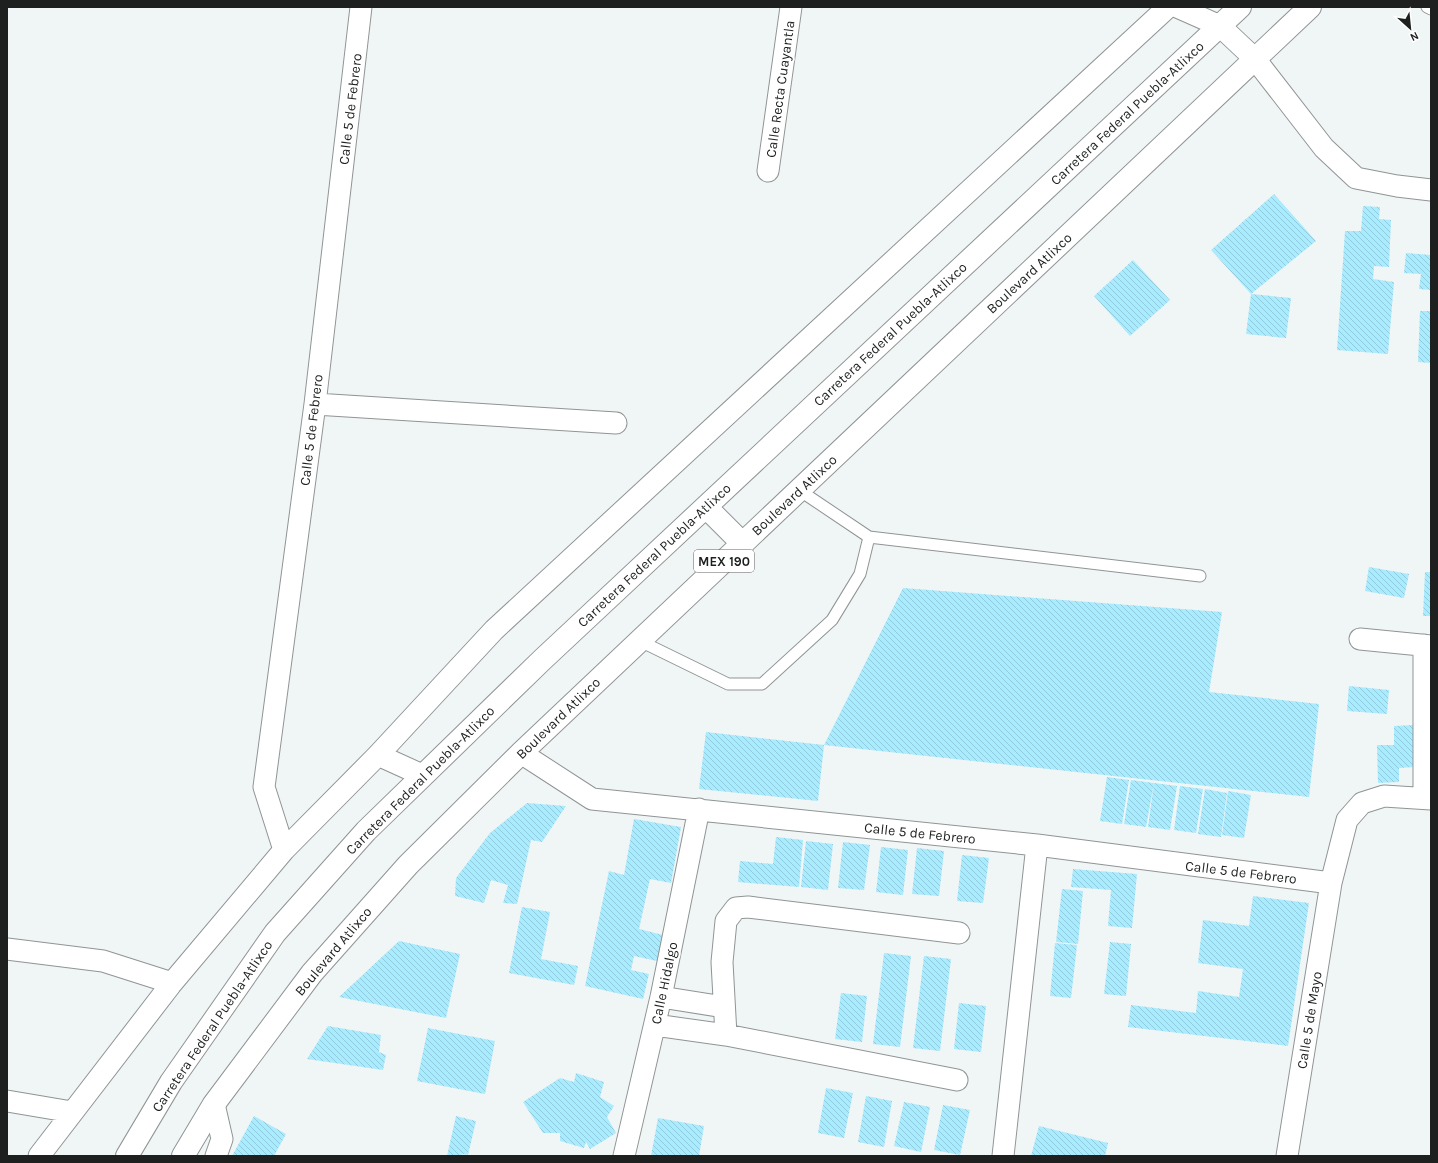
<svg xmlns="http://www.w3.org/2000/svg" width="1438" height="1163" font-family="Karla,sans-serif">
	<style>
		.building { fill: url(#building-back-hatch) }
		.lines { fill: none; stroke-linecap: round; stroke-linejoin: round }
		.lane-casing { stroke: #909495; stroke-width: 13 }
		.street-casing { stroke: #909495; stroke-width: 23 }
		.primary-casing { stroke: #909495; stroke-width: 24 }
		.lane { stroke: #fff; stroke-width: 11 }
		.street { stroke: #fff; stroke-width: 21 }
		.primary { stroke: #fff; stroke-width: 22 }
		.labels { text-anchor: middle; stroke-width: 4; stroke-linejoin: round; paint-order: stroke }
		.shield { fill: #fff; stroke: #626363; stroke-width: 1 }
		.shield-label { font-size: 13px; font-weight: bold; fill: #1e2020 }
		.street-label { font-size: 14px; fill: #1e2020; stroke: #fff }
	</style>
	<defs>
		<pattern id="building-back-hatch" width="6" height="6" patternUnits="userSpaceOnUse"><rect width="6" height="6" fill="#a9ecff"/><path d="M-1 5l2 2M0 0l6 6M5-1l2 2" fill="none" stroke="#91cada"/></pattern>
	</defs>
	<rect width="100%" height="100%" fill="#f0f5f6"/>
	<path class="building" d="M 1274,194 L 1316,241 L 1251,294 L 1211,250 Z
		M 1363,206 L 1380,207 L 1379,219 L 1391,220 L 1389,267 L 1374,266 L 1373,279 L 1394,282 L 1388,354 L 1337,350 L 1345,231 L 1361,231 Z
		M 1406,253 L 1431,255 L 1431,290 L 1419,289 L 1421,274 L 1404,273 Z
		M 1133,260 L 1170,300 L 1130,336 L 1094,296 Z
		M 1251,294 L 1291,298 L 1286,338 L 1246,334 Z
		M 1420,311 L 1431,311 L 1431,363 L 1418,362 Z
		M 1369,567 L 1409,574 L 1404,598 L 1365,591 Z
		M 1425,572 L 1431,572 L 1431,616 L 1423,616 Z
		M 903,588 L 1222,612 L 1209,692 L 1319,704 L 1309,797 L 824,745 Z
		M 1349,686 L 1389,690 L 1387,714 L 1347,711 Z
		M 1414,725 L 1415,767 L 1399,768 L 1399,782 L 1378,783 L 1377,745 L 1394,745 L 1394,726 Z
		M 706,732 L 824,745 L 818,801 L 699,789 Z
		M 1107,777 L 1129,780 L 1122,824 L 1100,821 Z
		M 1131,780 L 1154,783 L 1146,827 L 1124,824 Z
		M 1154,783 L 1177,786 L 1170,830 L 1148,827 Z
		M 1180,786 L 1203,789 L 1196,833 L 1174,830 Z
		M 1205,789 L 1227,793 L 1221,837 L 1198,834 Z
		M 1228,791 L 1251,795 L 1244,838 L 1222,835 Z
		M 527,803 L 566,806 L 542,842 L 531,840 L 517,904 L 503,903 L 508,885 L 491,880 L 484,903 L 455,896 L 456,878 L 490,833 Z
		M 634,819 L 681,827 L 671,883 L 650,879 L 639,929 L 663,935 L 657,961 L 634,956 L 631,970 L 649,974 L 643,999 L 585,986 L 609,871 L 624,875 Z
		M 776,837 L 803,840 L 799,887 L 738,882 L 740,861 L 773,864 Z
		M 806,841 L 833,844 L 828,890 L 801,887 Z
		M 843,842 L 870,845 L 864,890 L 838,888 Z
		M 881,847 L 908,850 L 903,895 L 876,892 Z
		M 917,848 L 944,851 L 939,896 L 912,894 Z
		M 962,855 L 989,858 L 983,903 L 957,901 Z
		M 1073,869 L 1137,874 L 1132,928 L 1108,926 L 1111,890 L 1071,887 Z
		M 1062,889 L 1083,891 L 1078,944 L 1056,942 Z
		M 1253,896 L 1309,903 L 1288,1046 L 1128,1027 L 1131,1005 L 1196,1013 L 1198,991 L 1239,997 L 1243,969 L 1198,963 L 1203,920 L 1249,926 Z
		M 522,907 L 550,912 L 541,959 L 578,966 L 574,985 L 509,973 Z
		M 399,941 L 460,954 L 446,1018 L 339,997 Z
		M 1110,942 L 1131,944 L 1126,996 L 1104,994 Z
		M 1055,943 L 1077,945 L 1071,998 L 1050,996 Z
		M 884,953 L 911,956 L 900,1047 L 873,1044 Z
		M 924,956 L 951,959 L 940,1051 L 913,1048 Z
		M 841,993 L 867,996 L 862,1042 L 835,1039 Z
		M 959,1003 L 986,1006 L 981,1052 L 954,1049 Z
		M 328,1026 L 381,1035 L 379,1052 L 386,1055 L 383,1070 L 307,1059 Z
		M 428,1028 L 495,1041 L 485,1094 L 417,1081 Z
		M 576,1073 L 604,1082 L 600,1097 L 614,1106 L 607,1117 L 616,1133 L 590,1149 L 586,1142 L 584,1148 L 560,1141 L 560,1133 L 543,1133 L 523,1102 L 560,1078 L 574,1082 Z
		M 826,1088 L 853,1093 L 844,1138 L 818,1133 Z
		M 866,1096 L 892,1101 L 884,1147 L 858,1142 Z
		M 904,1102 L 930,1107 L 921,1152 L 894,1146 Z
		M 943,1105 L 970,1110 L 960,1155 L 934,1150 Z
		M 254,1116 L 286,1134 L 274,1156 L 232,1156 Z
		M 456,1116 L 476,1121 L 468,1155 L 458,1153 L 467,1156 L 447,1156 Z
		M 658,1118 L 704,1126 L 699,1156 L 651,1156 Z
		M 1039,1126 L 1108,1143 L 1105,1156 L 1031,1156 Z"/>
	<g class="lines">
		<defs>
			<path id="lane" d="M 1427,7 L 1431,9
				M 869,537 L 1200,576
				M 640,641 L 728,684 L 762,684 L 832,620 L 860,574 L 869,537 L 799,490"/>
			<path id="street" d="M 1177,7 L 1220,26 L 1255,59 L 1324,148 L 1356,178 L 1397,186 L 1431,190
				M 768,171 L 791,7
				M 315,404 L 616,423
				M 1360,639 L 1431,646
				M 1424,645 L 1424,798
				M 521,753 L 592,799 L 1037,845 L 1331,883
				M 378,755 L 422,775
				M 284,850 L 264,787 L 315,404 L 361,7
				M 7,949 L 103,961 L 172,983
				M 661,997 L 724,1007
				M 655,1025 L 726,1035
				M 957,1080 L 726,1035 L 722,962 L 726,921 L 736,908 L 748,907 L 959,933
				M 7,1101 L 72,1112
				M 214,1104 L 222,1139 L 216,1156
				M 39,1156 L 172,983 L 284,850 L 378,755 L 494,630 L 1168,7
				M 624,1156 L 661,997 L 699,809
				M 1003,1156 L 1037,845
				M 1287,1156 L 1331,883 L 1347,820 L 1362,803 L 1384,796 L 1431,799"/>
			<path id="primary" d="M 706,507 L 743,544
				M 127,1156 L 171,1082 L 275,933 L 366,831 L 542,660 L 1240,7
				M 183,1156 L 214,1104 L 312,973 L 408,865 L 521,753 L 1310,7"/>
		</defs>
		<use href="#lane" class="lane-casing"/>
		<use href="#street" class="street-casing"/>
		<use href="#primary" class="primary-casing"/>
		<use href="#lane" class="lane"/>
		<use href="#street" class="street"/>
		<use href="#primary" class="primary"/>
	</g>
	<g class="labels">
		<rect class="shield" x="694" y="550" width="60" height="22" rx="3"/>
		<g class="shield-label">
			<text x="724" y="566">MEX 190</text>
		</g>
		<g class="street-label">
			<text transform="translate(780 89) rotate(-82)" y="5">Calle Recta Cuayantla</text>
			<text transform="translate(350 109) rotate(-83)" y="5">Calle 5 de Febrero</text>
			<text transform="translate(1127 113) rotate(-43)" y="5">Carretera Federal Puebla-Atlixco</text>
			<text transform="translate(1029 273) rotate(-43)" y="5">Boulevard Atlixco</text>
			<text transform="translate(890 334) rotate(-43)" y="5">Carretera Federal Puebla-Atlixco</text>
			<text transform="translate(311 430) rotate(-83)" y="5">Calle 5 de Febrero</text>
			<text transform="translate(794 495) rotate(-43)" y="5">Boulevard Atlixco</text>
			<text transform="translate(654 555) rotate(-43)" y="5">Carretera Federal Puebla-Atlixco</text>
			<text transform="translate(558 718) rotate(-44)" y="5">Boulevard Atlixco</text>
			<text transform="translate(420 780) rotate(-45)" y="5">Carretera Federal Puebla-Atlixco</text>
			<text transform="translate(920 833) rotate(6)" y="5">Calle 5 de Febrero</text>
			<text transform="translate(1241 872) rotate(7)" y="5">Calle 5 de Febrero</text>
			<text transform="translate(333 951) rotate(-50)" y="5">Boulevard Atlixco</text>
			<text transform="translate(664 983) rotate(-78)" y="5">Calle Hidalgo</text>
			<text transform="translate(1309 1020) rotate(-81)" y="5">Calle 5 de Mayo</text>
			<text transform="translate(212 1026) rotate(-56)" y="5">Carretera Federal Puebla-Atlixco</text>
		</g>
	</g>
	<rect width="1438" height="1163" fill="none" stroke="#1e2020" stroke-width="16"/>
	<g transform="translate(1410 28) rotate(153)" stroke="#ffffff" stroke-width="3" paint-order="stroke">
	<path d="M0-3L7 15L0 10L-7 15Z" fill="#1e2020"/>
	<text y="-6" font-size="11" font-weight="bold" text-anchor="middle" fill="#1e2020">N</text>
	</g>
</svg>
